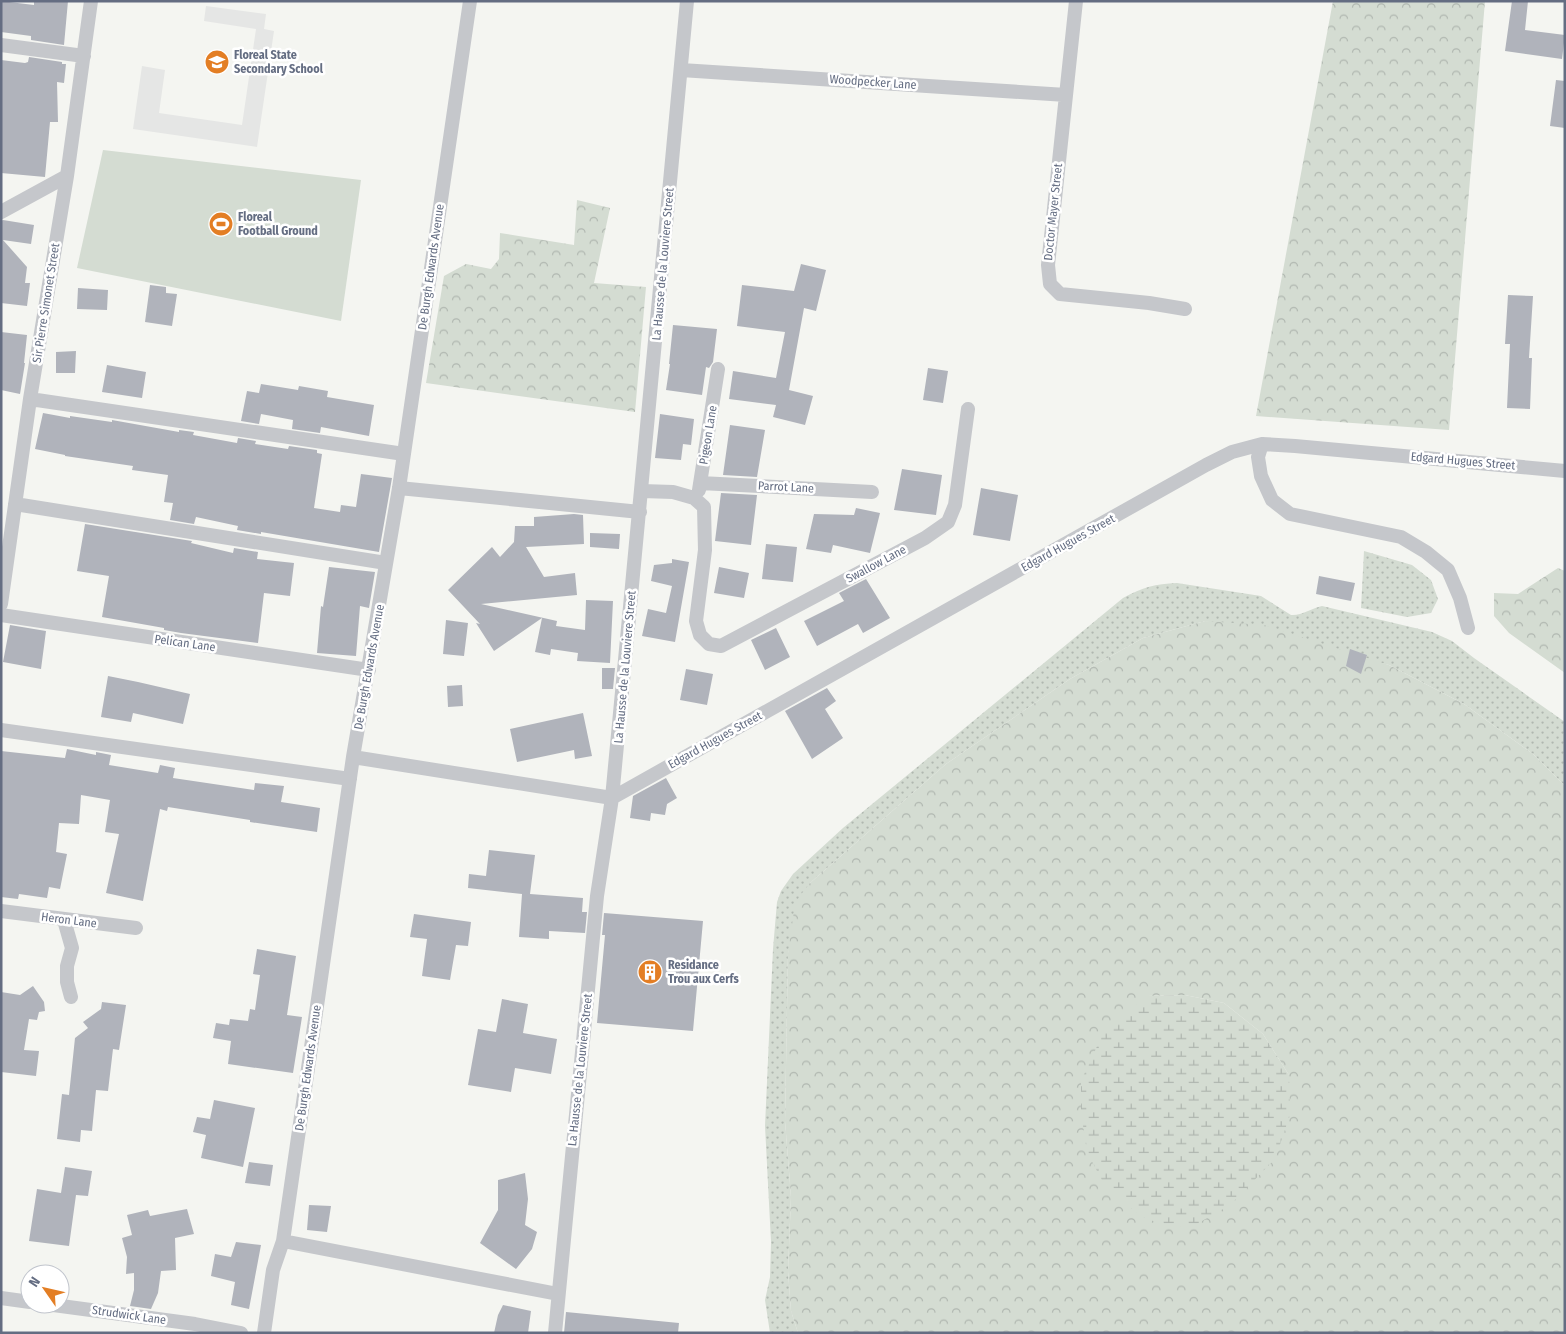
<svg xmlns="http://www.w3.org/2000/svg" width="1566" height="1334" font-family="'Fira Sans Condensed',sans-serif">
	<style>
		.built { fill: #e5e6e5 }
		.grass { fill: url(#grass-dots) }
		.forest { fill: url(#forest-crowns); fill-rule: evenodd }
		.wetland { fill: url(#wetland-marsh) }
		.park { fill: #d4dcd2 }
		.building { fill: #b0b3bb }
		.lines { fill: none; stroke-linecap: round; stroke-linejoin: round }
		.street { stroke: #c5c7cb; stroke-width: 14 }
		.labels { text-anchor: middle; stroke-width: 5; stroke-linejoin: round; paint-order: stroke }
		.poi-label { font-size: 12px; font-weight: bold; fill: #646d82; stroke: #fff; text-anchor: start }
		.street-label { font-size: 12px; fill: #646d82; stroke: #fff }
	</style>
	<defs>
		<pattern id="grass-dots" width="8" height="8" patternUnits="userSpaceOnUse" patternTransform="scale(1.25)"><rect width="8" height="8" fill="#d4dcd2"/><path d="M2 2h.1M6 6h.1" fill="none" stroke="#b0b7b0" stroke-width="1.8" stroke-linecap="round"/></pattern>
		<pattern id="forest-crowns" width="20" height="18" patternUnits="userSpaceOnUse" patternTransform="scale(1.25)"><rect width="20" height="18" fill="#d4dcd2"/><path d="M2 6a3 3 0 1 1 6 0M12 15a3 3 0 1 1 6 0" fill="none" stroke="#b0b7b0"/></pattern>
		<pattern id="wetland-marsh" width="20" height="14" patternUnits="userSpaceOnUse" patternTransform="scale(1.25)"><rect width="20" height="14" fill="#d4dcd2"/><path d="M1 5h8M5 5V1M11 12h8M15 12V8" fill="none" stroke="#b0b7b0"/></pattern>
	</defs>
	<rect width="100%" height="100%" fill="#f4f5f1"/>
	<path class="built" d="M 206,6 L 266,14 L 264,29 L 274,31 L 257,147 L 133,129 L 142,66 L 165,70 L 159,113 L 242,125 L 256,29 L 204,21 Z"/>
	<path class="grass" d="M 1364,551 L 1412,565 L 1431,580 L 1438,599 L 1431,613 L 1407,617 L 1361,608 Z
		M 1177,583 L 1261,596 L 1291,615 C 1301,616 1312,608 1322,606 L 1432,632 L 1452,641 L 1474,658 L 1565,722 L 1565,786 L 1533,754 L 1464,704 L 1389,665 L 1205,621 L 1143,638 L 1070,679 L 946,764 L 810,883 L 788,953 L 785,1121 L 791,1197 L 788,1271 L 791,1311 L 798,1333 L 770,1333 L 765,1300 L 770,1277 L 771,1242 L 765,1126 L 773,949 L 777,902 L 781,891 L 793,874 L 843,828 L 1123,598 C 1143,587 1155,584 1177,583 Z"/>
	<path class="forest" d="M 1333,1 L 1485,1 L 1449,430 L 1256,416 Z
		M 577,200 L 610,208 L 594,283 L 646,287 L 635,412 L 426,383 L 444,276 L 466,264 L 491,269 L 499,259 L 500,233 L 574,245 Z
		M 1558,568 L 1565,571 L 1565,673 L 1509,633 L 1494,616 L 1494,593 L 1518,594 Z
		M 1205,621 L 1264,625 L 1389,665 L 1464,704 L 1533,754 L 1565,786 L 1565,1333 L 798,1333 L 791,1311 L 788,1271 L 791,1197 L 785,1121 L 788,953 L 794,911 L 799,897 L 810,883 L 946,764 L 1070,679 L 1143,638 ZM 1185,995 L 1224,1003 L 1263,1034 L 1289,1075 L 1148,996 Z"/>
	<path class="wetland" d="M 1185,995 L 1224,1003 L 1263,1034 L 1289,1075 L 1290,1115 L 1275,1159 L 1230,1205 L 1195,1225 L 1168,1227 L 1141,1216 L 1106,1188 L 1087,1152 L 1081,1112 L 1081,1081 L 1105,1029 L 1148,996 Z"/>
	<path class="park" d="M 103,150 L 361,180 L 341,321 L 77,268 Z"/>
	<path class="building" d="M 1,1 L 34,5 L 34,1 L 68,1 L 64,45 L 31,40 L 31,36 L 1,32 Z
		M 1512,1 L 1528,1 L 1525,30 L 1565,35 L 1562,59 L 1505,51 Z
		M 29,57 L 62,62 L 62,64 L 66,64 L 64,83 L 57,82 L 58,122 L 50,122 L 45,177 L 1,173 L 1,60 L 25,63 L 28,62 Z
		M 1556,80 L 1565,81 L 1565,128 L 1550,126 Z
		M 3,220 L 34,225 L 31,244 L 3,240 L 27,267 L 25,283 L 30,283 L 27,306 L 1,303 L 1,221 Z
		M 801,264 L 826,270 L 816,311 L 804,308 L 789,390 L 813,396 L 805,425 L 773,417 L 776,405 L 729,399 L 733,371 L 776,378 L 785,332 L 737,326 L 742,285 L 794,291 Z
		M 150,285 L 166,287 L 166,293 L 177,294 L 172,326 L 145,322 Z
		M 78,288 L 108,290 L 107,310 L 77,309 Z
		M 1508,295 L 1533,296 L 1529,358 L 1532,358 L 1530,409 L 1507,408 L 1510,344 L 1505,344 Z
		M 673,325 L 717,329 L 713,362 L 709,368 L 706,367 L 702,395 L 666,390 L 670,364 L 669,364 Z
		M 1,332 L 27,335 L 24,363 L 25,363 L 20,394 L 1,390 Z
		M 76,351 L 75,373 L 56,373 L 56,352 Z
		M 107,365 L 146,372 L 142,398 L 102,392 Z
		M 928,368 L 948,371 L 943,403 L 923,400 Z
		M 261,384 L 298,390 L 299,386 L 328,391 L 327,397 L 374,405 L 369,436 L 321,427 L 320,433 L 292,429 L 293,420 L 261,414 L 259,424 L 241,421 L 247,391 L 259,393 Z
		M 43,413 L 70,418 L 70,416 L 112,422 L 112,420 L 179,432 L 179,430 L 194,432 L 193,435 L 237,443 L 238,438 L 256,441 L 255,444 L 288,449 L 289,446 L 317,450 L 317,453 L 322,454 L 314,508 L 340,512 L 341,505 L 356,507 L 361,474 L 392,478 L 379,552 L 261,532 L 261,534 L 237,530 L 238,526 L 196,517 L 194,524 L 170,520 L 173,503 L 164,502 L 168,475 L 132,470 L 133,466 L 65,456 L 65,455 L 35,449 Z
		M 660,414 L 694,419 L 691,445 L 683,444 L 681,460 L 655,458 Z
		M 730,425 L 765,430 L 757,477 L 723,475 Z
		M 902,469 L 942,475 L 936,515 L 894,510 Z
		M 981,488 L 1018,495 L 1010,541 L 973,535 Z
		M 721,493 L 757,495 L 751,545 L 715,541 Z
		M 856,508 L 880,513 L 870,553 L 833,545 L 831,553 L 806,549 L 814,514 L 854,515 Z
		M 574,514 L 583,515 L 584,544 L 526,547 L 544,577 L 575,573 L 577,595 L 481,604 L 557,621 L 556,626 L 585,630 L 586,600 L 613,601 L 610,663 L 577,661 L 578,653 L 551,649 L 550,655 L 535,652 L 542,618 L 494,651 L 476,623 L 480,624 L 448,590 L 492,547 L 500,557 L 514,542 L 515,526 L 534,526 L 534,517 Z
		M 85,524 L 192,541 L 191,543 L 233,553 L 234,548 L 258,552 L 257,559 L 294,563 L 290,596 L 264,593 L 258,643 L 181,633 L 164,630 L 164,628 L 102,617 L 109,576 L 77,571 Z
		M 590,533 L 620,534 L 619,549 L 590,547 Z
		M 766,544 L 797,547 L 793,582 L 762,579 Z
		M 672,559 L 689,562 L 675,642 L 642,636 L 648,609 L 666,613 L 672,586 L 651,581 L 654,565 L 672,563 Z
		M 329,567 L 375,572 L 369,608 L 360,606 L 356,656 L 317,653 L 321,606 L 323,607 Z
		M 719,567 L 749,573 L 744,598 L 714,593 Z
		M 1319,576 L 1355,583 L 1351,601 L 1316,594 Z
		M 866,579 L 890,618 L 863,633 L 858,624 L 817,646 L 804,621 L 844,601 L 839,593 Z
		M 446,620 L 468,623 L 464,656 L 443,654 Z
		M 10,625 L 46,631 L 41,669 L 3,662 Z
		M 776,628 L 790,657 L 765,670 L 751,640 Z
		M 1350,649 L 1367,655 L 1361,674 L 1346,666 Z
		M 602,668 L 615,668 L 613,689 L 602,689 Z
		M 686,669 L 713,674 L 707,705 L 680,700 Z
		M 108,676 L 138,682 L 190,694 L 183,724 L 133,713 L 131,722 L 101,717 Z
		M 462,685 L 463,706 L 448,707 L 447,686 Z
		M 827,688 L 836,701 L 825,709 L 843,738 L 812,759 L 785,711 Z
		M 583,713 L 592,756 L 575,759 L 574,750 L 517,762 L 510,729 Z
		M 67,749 L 96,755 L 96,752 L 111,755 L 109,765 L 158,773 L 160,765 L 175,768 L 173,778 L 254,790 L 255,783 L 284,786 L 281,802 L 320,808 L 317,832 L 250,822 L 250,820 L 168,807 L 167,811 L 160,809 L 143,901 L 106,893 L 119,834 L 105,832 L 110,800 L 81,795 L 79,824 L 59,823 L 56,852 L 67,854 L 60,889 L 49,887 L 47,898 L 19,894 L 18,899 L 1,897 L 1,751 L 65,758 Z
		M 666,778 L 677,798 L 667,804 L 665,815 L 651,813 L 650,821 L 630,818 L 633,796 Z
		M 489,850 L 535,855 L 530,894 L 583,898 L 582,912 L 587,912 L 585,933 L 549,931 L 549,939 L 519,937 L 522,894 L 468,888 L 469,874 L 486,876 Z
		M 604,913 L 703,921 L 693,1031 L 597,1023 L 605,935 L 602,935 Z
		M 414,914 L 471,922 L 468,946 L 456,945 L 450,980 L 422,976 L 427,939 L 410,937 Z
		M 257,949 L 296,956 L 287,1015 L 302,1017 L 293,1073 L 228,1064 L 231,1041 L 213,1038 L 216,1023 L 229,1025 L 230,1019 L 248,1021 L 250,1009 L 255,1010 L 260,975 L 253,974 Z
		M 33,986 L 44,1002 L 45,1011 L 39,1012 L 37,1020 L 29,1019 L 24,1050 L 39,1051 L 36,1076 L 1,1072 L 1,992 L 20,995 Z
		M 502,999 L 528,1004 L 523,1033 L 557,1039 L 551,1074 L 515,1068 L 511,1092 L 468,1085 L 478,1029 L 496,1032 Z
		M 102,1002 L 126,1005 L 119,1050 L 113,1049 L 108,1091 L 96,1090 L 92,1131 L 81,1130 L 80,1142 L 57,1139 L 62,1094 L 69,1095 L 75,1038 L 88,1028 L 83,1022 L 101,1009 Z
		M 214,1100 L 255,1108 L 243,1167 L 201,1158 L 206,1135 L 193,1132 L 197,1117 L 210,1119 Z
		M 249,1162 L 273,1165 L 270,1186 L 245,1183 Z
		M 65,1167 L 92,1171 L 88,1196 L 76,1195 L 69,1246 L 29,1241 L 37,1189 L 61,1193 Z
		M 525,1173 L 528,1199 L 525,1225 L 537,1232 L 532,1249 L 516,1269 L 480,1243 L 498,1210 L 498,1180 Z
		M 309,1205 L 331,1206 L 327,1232 L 307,1230 Z
		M 187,1209 L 194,1234 L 175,1238 L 176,1270 L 161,1271 L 158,1293 L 151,1309 L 130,1306 L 134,1290 L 134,1273 L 126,1274 L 127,1257 L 122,1238 L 132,1235 L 127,1215 L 148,1210 L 150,1216 Z
		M 236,1242 L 261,1245 L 249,1309 L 231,1305 L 235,1282 L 211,1276 L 215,1254 L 231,1257 Z
		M 503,1305 L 531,1311 L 528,1333 L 494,1333 L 498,1315 Z
		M 566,1312 L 679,1323 L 678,1333 L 564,1333 Z"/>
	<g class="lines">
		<path class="street" d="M 1076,1 L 1048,265 L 1050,284 L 1060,294 L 1149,303 L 1185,309
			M 1,45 L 84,56
			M 681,70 L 1066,95
			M 1,212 L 67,176
			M 30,399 L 404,454
			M 1262,444 L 1258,457 L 1261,476 L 1272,500 L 1290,514 L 1401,537 L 1426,552 L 1448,570 L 1460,598 L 1468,628
			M 700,483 L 872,492
			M 399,488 L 640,512
			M 699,490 L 718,369
			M 642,491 L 673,492 L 694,498 L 704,507 L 705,550 L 696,621 L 700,635 L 709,644 L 721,646 L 925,538 L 948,522 L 955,505 L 968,409
			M 15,504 L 386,563
			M 1,604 L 30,399 L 67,176 L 91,1
			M 1,615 L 369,670
			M 1,730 L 350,779
			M 353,757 L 612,798 L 1206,465 L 1232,452 L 1262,444 L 1295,446 L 1565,471
			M 1,911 L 136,928
			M 64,920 L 72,948 L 67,966 L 67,982 L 71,997
			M 283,1241 L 558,1294
			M 1,1298 L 30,1302
			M 46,1304 L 195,1324 L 241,1333
			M 264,1333 L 273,1270 L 283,1241 L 353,757 L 399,488 L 470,1
			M 555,1333 L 597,896 L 612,798 L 687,1"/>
	</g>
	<defs>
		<symbol id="school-disc" viewBox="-11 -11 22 22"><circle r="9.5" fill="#e37e24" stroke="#fff"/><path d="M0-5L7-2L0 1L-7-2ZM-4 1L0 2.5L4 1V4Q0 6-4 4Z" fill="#fff"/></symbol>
		<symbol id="stadium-disc" viewBox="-11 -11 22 22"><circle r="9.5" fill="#e37e24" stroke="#fff"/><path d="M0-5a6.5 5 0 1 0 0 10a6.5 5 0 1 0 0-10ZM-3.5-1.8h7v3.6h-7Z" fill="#fff"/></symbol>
		<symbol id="building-disc" viewBox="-11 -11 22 22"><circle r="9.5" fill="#e37e24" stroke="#fff"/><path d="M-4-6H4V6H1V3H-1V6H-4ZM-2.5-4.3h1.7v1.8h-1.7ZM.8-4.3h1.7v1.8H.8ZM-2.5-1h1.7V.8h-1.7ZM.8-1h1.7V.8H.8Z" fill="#fff"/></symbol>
	</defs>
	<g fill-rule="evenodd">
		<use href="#school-disc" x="203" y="48" width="28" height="28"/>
		<use href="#stadium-disc" x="207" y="210" width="28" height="28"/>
		<use href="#building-disc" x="636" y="958" width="28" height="28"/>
	</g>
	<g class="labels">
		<g class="poi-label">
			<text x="234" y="59">Floreal State<tspan x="234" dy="14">Secondary School</tspan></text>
			<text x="238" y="221">Floreal<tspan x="238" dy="14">Football Ground</tspan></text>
			<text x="668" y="969">Residance<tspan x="668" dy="14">Trou aux Cerfs</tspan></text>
		</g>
		<g class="street-label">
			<text transform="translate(873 82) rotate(4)" y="4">Woodpecker Lane</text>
			<text transform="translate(1053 212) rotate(-84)" y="4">Doctor Mayer Street</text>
			<text transform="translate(663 264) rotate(-85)" y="4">La Hausse de la Louviere Street</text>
			<text transform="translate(431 267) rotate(-82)" y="4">De Burgh Edwards Avenue</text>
			<text transform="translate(46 303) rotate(-81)" y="4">Sir Pierre Simonet Street</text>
			<text transform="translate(708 435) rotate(-81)" y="4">Pigeon Lane</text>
			<text transform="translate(1463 461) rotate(5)" y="4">Edgard Hugues Street</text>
			<text transform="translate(786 487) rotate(3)" y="4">Parrot Lane</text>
			<text transform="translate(1068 543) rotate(-29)" y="4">Edgard Hugues Street</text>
			<text transform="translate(876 564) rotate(-28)" y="4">Swallow Lane</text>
			<text transform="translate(185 643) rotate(8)" y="4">Pelican Lane</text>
			<text transform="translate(369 667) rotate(-80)" y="4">De Burgh Edwards Avenue</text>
			<text transform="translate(625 667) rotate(-85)" y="4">La Hausse de la Louviere Street</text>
			<text transform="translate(715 740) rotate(-29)" y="4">Edgard Hugues Street</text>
			<text transform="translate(69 920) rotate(7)" y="4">Heron Lane</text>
			<text transform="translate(308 1068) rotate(-82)" y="4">De Burgh Edwards Avenue</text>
			<text transform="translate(580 1070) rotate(-84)" y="4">La Hausse de la Louviere Street</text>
			<text transform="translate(129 1315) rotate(8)" y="4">Strudwick Lane</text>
		</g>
	</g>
	<rect width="1566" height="1334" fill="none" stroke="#646d82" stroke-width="5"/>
	<g transform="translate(45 1289) rotate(304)"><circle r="24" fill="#ffffff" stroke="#c1c5cd"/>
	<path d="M0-4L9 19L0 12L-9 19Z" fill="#e37e24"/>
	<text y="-8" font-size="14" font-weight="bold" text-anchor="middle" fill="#646d82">N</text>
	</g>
</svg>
